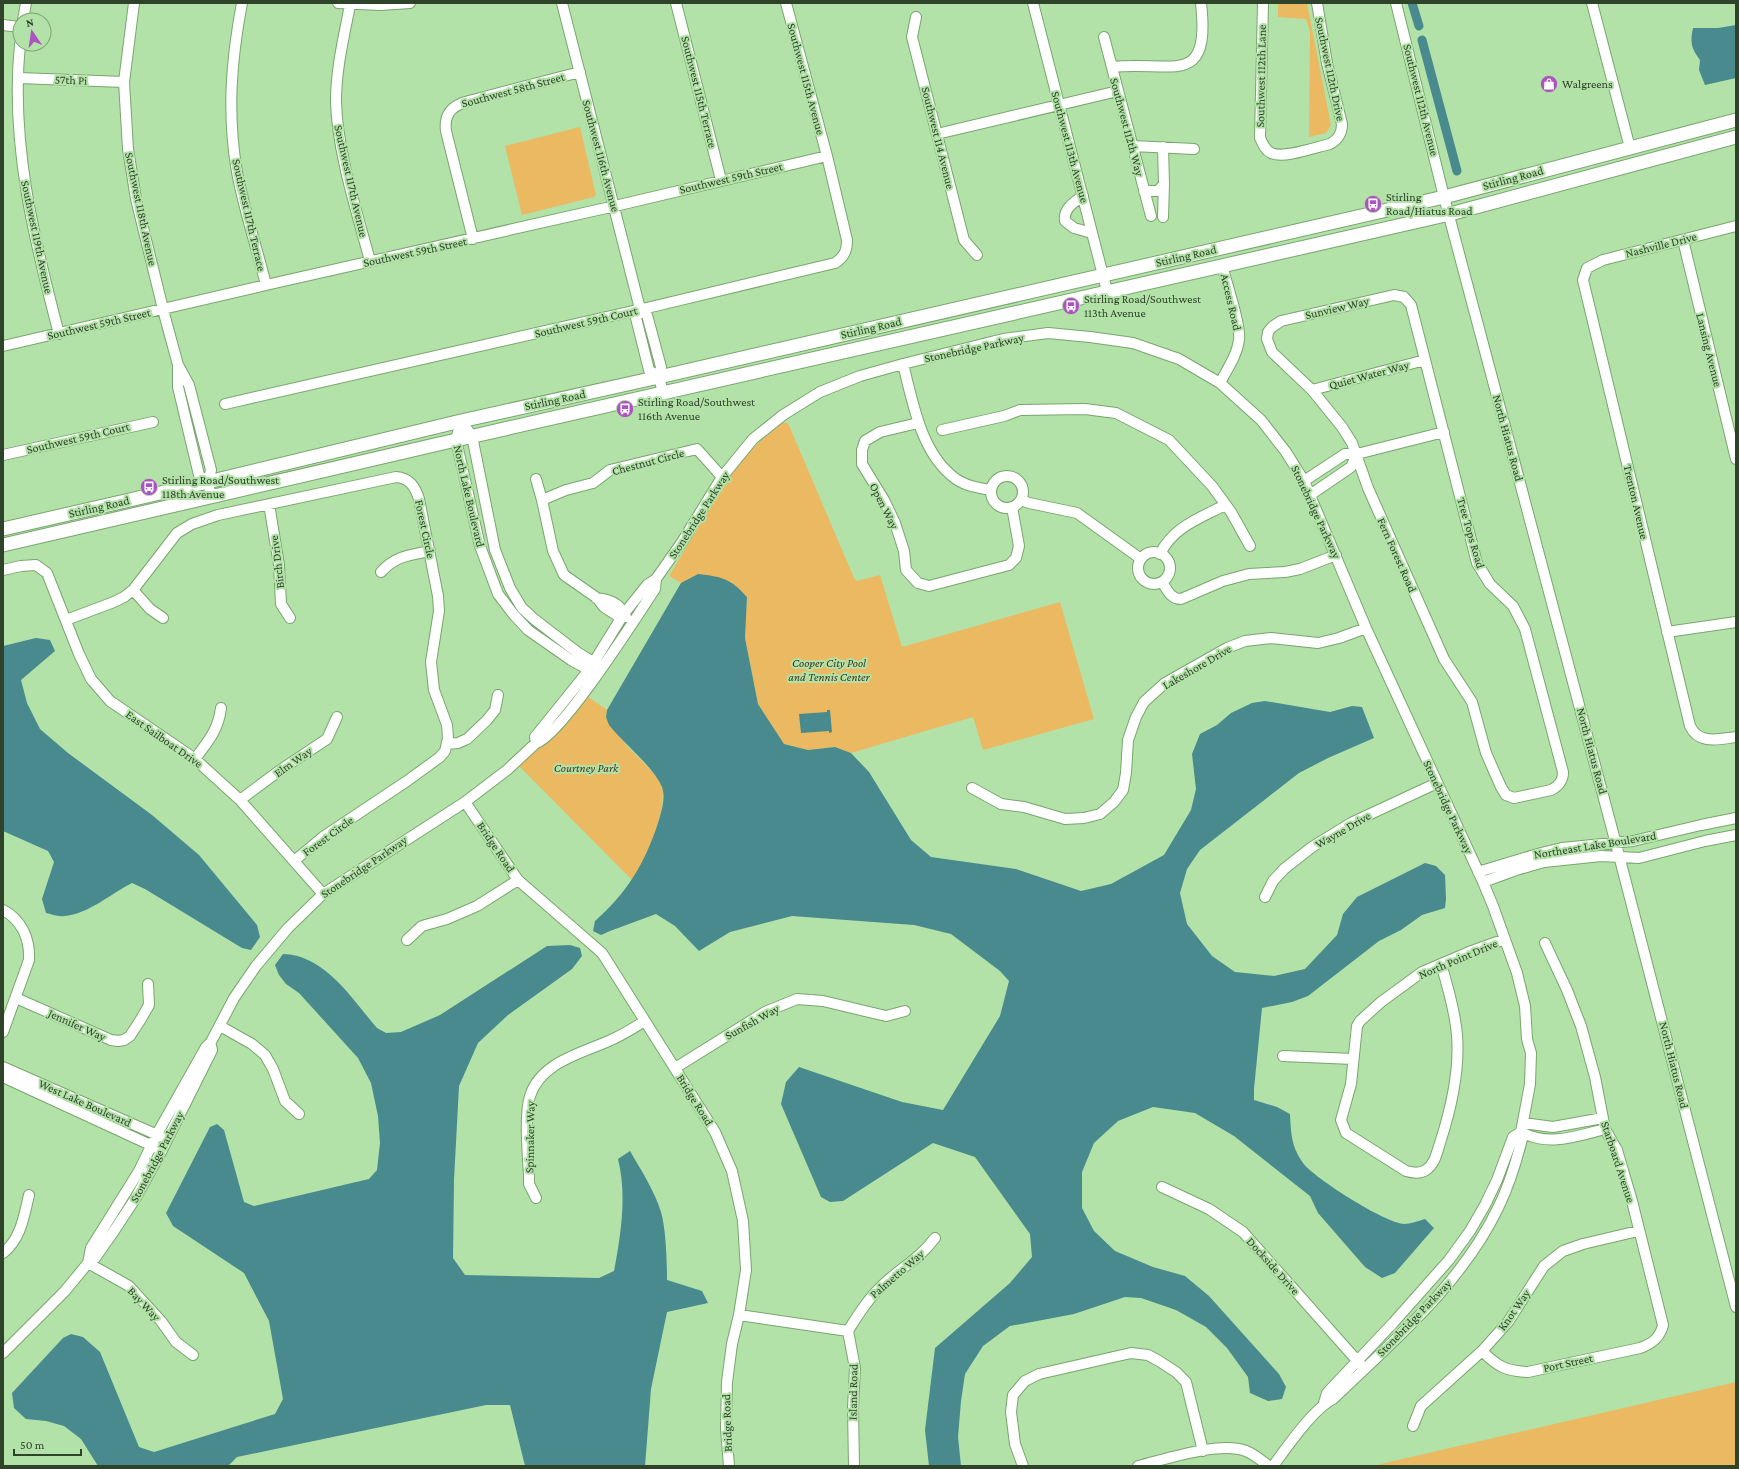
<svg xmlns="http://www.w3.org/2000/svg" width="1739" height="1469" font-family="'Crimson Pro',serif">
	<style>
		.green { fill: #ebb961 }
		.water { fill: #488a8d }
		.lines { fill: none; stroke-linecap: round; stroke-linejoin: round }
		.canal { stroke: #488a8d; stroke-width: 9 }
		.minor-casing { stroke: #78a66e; stroke-width: 12 }
		.major-casing { stroke: #78a66e; stroke-width: 15 }
		.minor { stroke: #fff; stroke-width: 10 }
		.major { stroke: #fff; stroke-width: 13 }
		.labels { text-anchor: middle; stroke-width: 4; stroke-linejoin: round; paint-order: stroke }
		.street-label { font-size: 12px; fill: #2f422a; stroke: #b2e2a8 }
		.poi-label { font-size: 12px; fill: #2f422a; stroke: #b2e2a8; text-anchor: start }
		.park-label { font-size: 12px; font-style: italic; fill: #433620; stroke: #b2e2a8 }
	</style>
	<rect width="100%" height="100%" fill="#b2e2a8"/>
	<path class="green" d="M 1278,3 L 1307,3 L 1331,125 L 1326,133 L 1309,137 L 1310,32 L 1306,19 L 1278,17 Z
		M 580,127 L 596,195 L 594,197 L 522,215 L 505,146 Z
		M 782,423 L 788,423 L 854,578 L 857,581 L 880,575 L 902,647 L 1060,602 L 1094,719 L 983,750 L 973,717 L 851,753 L 835,747 L 808,750 L 784,744 L 758,704 L 745,638 L 747,597 L 698,574 L 681,583 L 669,576 L 730,475 L 755,446 Z
		M 587,696 L 607,710 L 606,717 L 627,746 L 650,769 L 659,780 L 663,789 L 662,809 L 652,843 L 638,872 L 632,880 L 519,766 L 544,744 Z
		M 1736,1382 L 1736,1466 L 1372,1466 Z"/>
	<path class="water" d="M 1736,25 L 1736,78 L 1705,85 L 1699,70 L 1700,60 C 1691,48 1690,42 1693,28 L 1718,28 Z
		M 698,574 C 722,577 730,578 747,597 L 745,638 L 758,704 L 784,744 L 808,750 L 835,747 L 851,753 L 869,772 L 911,840 L 931,857 L 1016,869 L 1081,891 L 1111,884 L 1164,855 L 1191,810 L 1196,789 L 1192,754 L 1200,734 L 1217,725 L 1231,713 L 1252,703 L 1265,701 L 1330,712 L 1352,706 L 1362,707 L 1374,738 L 1328,758 L 1299,773 L 1200,850 L 1187,869 L 1180,893 L 1187,924 L 1212,956 L 1235,972 L 1274,976 L 1305,969 L 1337,935 L 1343,914 L 1357,897 L 1425,863 L 1436,866 L 1445,875 L 1446,899 L 1445,908 L 1422,915 L 1401,930 L 1379,941 L 1308,996 L 1292,1002 L 1262,1008 L 1254,1089 L 1254,1100 L 1277,1107 L 1290,1114 C 1291,1133 1291,1146 1303,1163 C 1314,1178 1385,1223 1404,1224 C 1410,1224 1418,1221 1425,1219 L 1434,1228 L 1395,1273 L 1382,1278 L 1365,1267 L 1318,1213 L 1310,1196 L 1234,1136 L 1195,1113 L 1153,1107 L 1118,1121 L 1094,1143 L 1082,1172 L 1082,1208 L 1094,1231 L 1115,1251 L 1153,1267 L 1185,1276 L 1209,1296 L 1279,1374 L 1286,1387 L 1282,1399 L 1268,1401 L 1250,1393 L 1248,1377 L 1227,1348 L 1206,1327 L 1176,1310 L 1141,1298 L 1125,1297 L 1074,1314 L 1010,1326 L 983,1346 L 965,1374 L 961,1401 L 958,1437 L 961,1466 L 929,1466 L 925,1430 L 935,1348 L 1010,1283 L 1032,1257 L 1030,1234 L 975,1157 L 933,1143 L 843,1201 L 830,1202 L 821,1197 L 781,1104 L 786,1082 L 799,1067 L 902,1102 L 943,1110 L 1000,1016 L 1009,981 L 1000,971 L 951,934 L 914,925 L 792,916 L 730,932 L 699,951 L 675,926 L 656,914 L 610,931 L 601,935 L 593,931 L 595,921 C 627,893 645,863 658,823 C 661,813 666,798 662,787 C 653,766 624,744 609,725 L 606,717 L 607,710 L 681,583 Z
		M 36,638 L 50,640 L 55,651 L 21,680 L 27,703 L 40,729 L 68,753 L 152,815 L 199,855 L 257,925 L 260,937 L 251,950 L 242,948 L 145,889 L 132,883 C 110,894 89,914 64,916 C 58,917 51,914 46,913 L 42,899 L 54,862 L 48,851 L 3,831 L 3,646 Z
		M 827,710 L 830,710 L 832,732 L 829,733 L 829,731 L 801,733 L 799,714 L 827,712 Z
		M 570,945 L 580,948 L 582,956 L 572,969 L 508,1015 L 478,1043 L 459,1086 L 454,1180 L 453,1258 L 465,1275 L 599,1278 L 614,1271 C 621,1234 627,1195 618,1159 L 630,1151 C 641,1170 654,1190 661,1212 C 666,1229 667,1261 667,1280 L 702,1291 L 708,1303 L 667,1312 L 651,1389 L 645,1466 L 525,1466 L 510,1405 L 486,1405 L 237,1457 L 228,1466 L 98,1466 L 81,1439 L 64,1426 L 46,1421 L 26,1419 L 14,1408 L 12,1393 L 63,1338 L 71,1334 L 83,1337 L 100,1352 L 139,1447 L 154,1452 L 275,1414 L 283,1399 L 269,1321 L 244,1273 L 173,1226 L 166,1213 L 210,1127 L 217,1124 L 224,1130 L 244,1202 L 254,1206 L 369,1179 L 377,1170 L 380,1143 L 378,1116 L 371,1083 L 358,1058 L 299,993 L 286,984 L 279,975 L 275,965 L 283,954 C 325,955 352,999 377,1028 L 386,1033 L 401,1032 L 440,1015 L 547,946 Z"/>
	<g class="lines">
		<path class="canal" d="M 1412,3 L 1419,26
			M 1422,40 L 1457,171"/>
		<defs>
			<path id="minor" d="M 134,3 L 124,82 L 128,149 L 136,199 L 165,317 L 178,365 L 189,385 L 211,470 L 208,482 L 211,497
				M 242,3 C 231,61 227,114 237,172 C 244,210 257,248 266,285
				M 338,3 L 380,5 L 410,3
				M 562,3 L 640,309 L 636,318 L 649,370 L 659,377
				M 676,3 L 721,180
				M 1033,3 L 1107,291
				M 1263,3 L 1260,138 C 1263,144 1265,150 1271,153 C 1284,159 1316,147 1330,144 C 1339,139 1342,133 1342,124 L 1327,63 L 1317,3
				M 1396,3 L 1444,197 L 1616,844 L 1736,1307
				M 1592,3 L 1630,148
				M 350,5 C 344,36 336,69 336,101 C 337,151 357,212 370,261
				M 916,17 L 912,37 L 964,240 L 977,255
				M 23,20 L 26,3
				M 3,25 L 20,27
				M 1104,37 L 1151,216
				M 20,44 C 10,143 34,239 59,334
				M 1112,67 C 1171,60 1211,90 1201,3
				M 19,78 L 124,82
				M 937,134 L 1118,91
				M 1133,146 L 1194,149
				M 1144,191 L 1158,191 L 1164,184 L 1163,147
				M 1083,196 C 1074,202 1063,209 1065,221 L 1074,228 L 1092,233
				M 1163,217 L 1164,184
				M 1736,226 L 1603,260 L 1587,268 L 1583,280 L 1690,726 C 1699,745 1719,739 1736,737
				M 473,239 L 446,131 C 444,116 450,107 465,102 L 580,72
				M 1683,240 L 1736,459
				M 1394,295 L 1404,297 L 1411,305 L 1477,563 L 1490,584 L 1513,606 L 1525,629 L 1563,772 C 1563,781 1559,786 1551,790 L 1514,798 L 1506,795 L 1501,787 L 1486,753 L 1472,702 L 1444,659 L 1368,488 L 1352,443 L 1342,427 L 1312,390 L 1272,352 L 1267,339 L 1268,332 L 1272,327 L 1281,321 Z
				M 640,309 L 647,315 L 661,367 L 659,377 L 663,393
				M 3,346 L 266,285 L 615,206 L 827,156
				M 903,364 C 913,403 921,454 956,479 C 966,486 979,488 991,490
				M 178,367 L 178,387 L 199,475 L 208,482
				M 1220,383 C 1227,369 1237,356 1239,340 C 1241,325 1226,282 1222,265
				M 1312,390 L 1425,360
				M 225,404 L 655,306 L 835,263 C 844,257 847,251 847,240 L 827,156 L 786,3
				M 461,421 L 456,440 L 480,546 L 498,594 L 514,615 L 528,630 L 571,660 L 593,672
				M 461,421 L 472,436 L 495,550 L 510,588 L 522,608 L 534,619 L 577,652 L 598,665
				M 918,423 L 880,432 L 865,441 L 862,450 L 862,464 L 884,500 L 895,523 L 904,551 L 906,570 L 918,583 L 929,586 L 1009,565 L 1016,558 L 1019,546 L 1012,507
				M 942,430 L 1004,416 L 1020,410 L 1085,409 L 1116,413 L 1169,440 L 1212,486 L 1231,512 L 1250,546
				M 3,455 L 153,422
				M991 492a16 16 0 1 1 32 0a16 16 0 1 1-32 0Z
				M 536,479 L 542,500 L 553,551 L 564,575 L 597,598 L 604,607 L 618,616 L 623,615 L 626,617
				M 1304,481 L 1345,454 L 1357,454 L 1444,432
				M 1310,495 L 1351,467 L 1357,454
				M 542,500 L 566,490 L 593,483 L 610,470 L 697,449 L 722,477
				M 1021,500 L 1029,503 L 1077,513 L 1141,559
				M 269,504 L 279,565 L 281,604 L 290,618
				M1138 568a16 16 0 1 1 32 0a16 16 0 1 1-32 0Z
				M 1160,554 C 1173,527 1200,518 1225,505
				M 3,570 L 21,566 L 36,565 L 47,573 L 79,654 L 91,679 L 110,701 L 195,759 L 240,800 L 323,894
				M 381,572 C 395,556 410,555 430,551
				M 1162,582 C 1167,589 1170,599 1181,599 L 1223,581 L 1249,574 L 1285,572 L 1300,569 L 1336,555
				M 133,590 L 150,609 L 163,618
				M 596,598 C 607,599 622,603 623,615
				M 66,620 L 114,602 L 124,597 L 133,590 L 177,533 L 192,524 L 218,515 L 396,477 C 409,478 415,486 419,499 L 438,596 L 439,611 L 431,662 L 434,690 L 447,725 L 448,738 L 445,751 L 440,757 L 407,781 L 323,837 L 294,861
				M 1667,632 L 1736,622
				M 536,743 L 535,737 L 589,670 L 623,615 L 647,585 L 656,579 L 682,542 L 722,477 L 753,439 L 783,415 L 820,392 L 860,376 L 903,364 L 1003,339 L 1048,333 L 1090,337 L 1133,343 L 1179,359 L 1220,383 L 1261,420 L 1286,452 L 1304,481 L 1366,628 L 1483,882 L 1493,906 L 1517,973 L 1525,1006 L 1527,1039 L 1531,1053 L 1530,1084 L 1521,1132 L 1522,1139 C 1516,1163 1509,1186 1498,1208 C 1461,1285 1393,1341 1333,1399 C 1313,1409 1287,1447 1273,1466
				M 447,744 L 458,743 L 467,739 L 487,720 L 495,710 L 498,695
				M 195,759 C 208,741 218,731 221,708
				M 972,788 L 1001,804 L 1024,807 L 1065,819 L 1084,818 L 1100,814 L 1114,802 L 1123,790 L 1126,773 L 1128,740 L 1136,717 L 1144,702 L 1165,683 L 1227,648 L 1245,641 L 1271,638 L 1318,643 L 1339,638 L 1366,628
				M 240,800 L 279,771 L 327,739 L 337,717
				M 465,802 L 518,880 L 602,953 L 609,964 L 715,1132 L 732,1171 L 743,1221 L 746,1270 L 739,1315 L 732,1344 L 727,1382 L 726,1429 L 729,1466
				M 1478,872 L 1541,853 L 1562,848 L 1633,841 L 1701,825 L 1736,818
				M 1483,882 L 1516,870 L 1544,862 L 1601,856 L 1639,858 L 1705,841 L 1736,835
				M 1265,897 L 1273,881 L 1284,869 L 1312,847 L 1351,823 L 1437,783
				M 3,910 C 22,920 30,939 29,960 L 3,1032
				M 407,940 L 422,926 L 447,919 L 477,906 L 518,880
				M 1441,964 C 1448,987 1455,1011 1457,1035 C 1460,1072 1451,1109 1440,1143 C 1437,1152 1435,1164 1426,1170 C 1420,1174 1413,1173 1406,1171 L 1346,1133 L 1341,1120 L 1351,1084 L 1357,1026 L 1360,1021 L 1381,1002 L 1422,972 L 1469,952 L 1505,939
				M 16,998 L 111,1040 L 118,1041 L 124,1040 L 130,1036 L 141,1019 L 149,1005 L 148,984
				M 220,1026 L 252,1044 L 265,1055 L 273,1069 L 285,1101 L 299,1114
				M 1283,1056 L 1353,1059
				M 3,1067 L 162,1137
				M 675,1068 L 765,1012 L 797,999 L 823,1001 L 886,1016 L 905,1011
				M 3,1077 L 157,1148
				M 1523,1123 L 1553,1127 L 1603,1118
				M 1521,1132 C 1549,1147 1577,1136 1605,1129
				M 1162,1187 L 1209,1209 L 1243,1232 L 1361,1365
				M 536,1198 L 529,1184 L 529,1176 C 528,1156 524,1115 530,1096 C 541,1061 584,1053 613,1039 C 624,1034 635,1027 645,1021
				M 3,1253 C 21,1239 24,1216 29,1195
				M 88,1263 L 91,1248 L 139,1171 L 157,1134 L 206,1047 L 211,1042 L 234,998 L 256,966 L 288,928 L 323,894 L 465,802 L 507,770 L 536,743 C 561,736 637,616 655,589 L 656,579
				M 88,1263 L 129,1286 L 161,1321 L 176,1342 L 193,1355
				M 739,1315 L 848,1331
				M 848,1331 L 855,1368 L 853,1408 L 854,1466
				M 848,1331 C 859,1313 870,1296 886,1282 C 904,1266 920,1258 935,1238
				M 1482,1351 C 1498,1367 1506,1371 1528,1372 L 1640,1348 C 1652,1344 1660,1338 1663,1325 L 1632,1201 L 1617,1150 L 1605,1129 L 1595,1077 L 1581,1026 L 1567,990 L 1545,943
				M 3,1353 L 65,1291 L 88,1263 L 95,1258 L 114,1231 L 135,1199 L 162,1150 L 212,1050 L 211,1046
				M 1324,1403 L 1327,1393 L 1394,1322 L 1449,1260 L 1470,1231 L 1485,1205 L 1497,1180 L 1513,1137 L 1521,1132
				M 1413,1426 L 1421,1406 L 1482,1351 L 1508,1322 L 1544,1266 L 1563,1251 L 1583,1244 L 1638,1231
				M 1023,1466 L 1015,1444 L 1011,1412 L 1013,1395 L 1025,1381 L 1039,1374 L 1131,1353 L 1148,1355 L 1159,1361 L 1176,1372 L 1186,1382 L 1203,1451
				M 1138,1466 C 1167,1459 1219,1441 1246,1451 C 1254,1454 1262,1461 1269,1466"/>
			<path id="major" d="M 3,529 L 208,482 L 461,421 L 659,377 L 1444,197 L 1736,120
				M 3,545 L 456,440 L 1450,214 L 1736,137"/>
		</defs>
		<use href="#minor" class="minor-casing"/>
		<use href="#major" class="major-casing"/>
		<use href="#minor" class="minor"/>
		<use href="#major" class="major"/>
	</g>
	<defs>
		<symbol id="shop-disc" viewBox="-11 -11 22 22"><circle r="9.5" fill="#ac53c0" stroke="#b2e2a8"/><path d="M-5-2.5h2.3a2.7 3.5 0 0 1 5.4 0H5L5.5 6h-11ZM-1.5-2.5h3a1.5 2.3 0 0 0-3 0Z" fill="#fff"/></symbol>
		<symbol id="bus-disc" viewBox="-11 -11 22 22"><circle r="9.5" fill="#ac53c0" stroke="#b2e2a8"/><path d="M-5-6H5V4H4V6H2V4H-2V6H-4V4H-5ZM-3.5-4V0h7V-4ZM-3.5 1.2v1.5H-2V1.2ZM2 1.2v1.5H3.5V1.2Z" fill="#fff"/></symbol>
	</defs>
	<g fill-rule="evenodd">
		<use href="#shop-disc" x="1539" y="74" width="20" height="20"/>
		<use href="#bus-disc" x="1363" y="194" width="20" height="20"/>
		<use href="#bus-disc" x="1061" y="296" width="20" height="20"/>
		<use href="#bus-disc" x="615" y="399" width="20" height="20"/>
		<use href="#bus-disc" x="139" y="477" width="20" height="20"/>
	</g>
	<g class="labels">
		<g class="street-label">
			<text transform="translate(1330 69) rotate(78)" y="4">Southwest 112th Drive</text>
			<text transform="translate(1261 76) rotate(-89)" y="4">Southwest 112th Lane</text>
			<text transform="translate(806 79) rotate(75)" y="4">Southwest 115th Avenue</text>
			<text transform="translate(71 80) rotate(2)" y="4">57th Pi</text>
			<text transform="translate(513 90) rotate(-15)" y="4">Southwest 58th Street</text>
			<text transform="translate(699 92) rotate(76)" y="4">Southwest 115th Terrace</text>
			<text transform="translate(1421 100) rotate(76)" y="4">Southwest 112th Avenue</text>
			<text transform="translate(1127 127) rotate(75)" y="4">Southwest 112th Way</text>
			<text transform="translate(938 138) rotate(76)" y="4">Southwest 114 Avenue</text>
			<text transform="translate(1070 147) rotate(75)" y="4">Southwest 113th Avenue</text>
			<text transform="translate(601 156) rotate(75)" y="4">Southwest 116th Avenue</text>
			<text transform="translate(731 178) rotate(-13)" y="4">Southwest 59th Street</text>
			<text transform="translate(1513 178) rotate(-15)" y="4">Stirling Road</text>
			<text transform="translate(351 181) rotate(77)" y="4">Southwest 117th Avenue</text>
			<text transform="translate(141 209) rotate(78)" y="4">Southwest 118th Avenue</text>
			<text transform="translate(249 215) rotate(77)" y="4">Southwest 117th Terrace</text>
			<text transform="translate(37 237) rotate(78)" y="4">Southwest 119th Avenue</text>
			<text transform="translate(1661 245) rotate(-14)" y="4">Nashville Drive</text>
			<text transform="translate(415 252) rotate(-12)" y="4">Southwest 59th Street</text>
			<text transform="translate(1186 256) rotate(-13)" y="4">Stirling Road</text>
			<text transform="translate(1231 302) rotate(77)" y="4">Access Road</text>
			<text transform="translate(1337 308) rotate(-13)" y="4">Sunview Way</text>
			<text transform="translate(586 322) rotate(-13)" y="4">Southwest 59th Court</text>
			<text transform="translate(99 324) rotate(-13)" y="4">Southwest 59th Street</text>
			<text transform="translate(871 328) rotate(-13)" y="4">Stirling Road</text>
			<text transform="translate(974 348) rotate(-12)" y="4">Stonebridge Parkway</text>
			<text transform="translate(1709 350) rotate(76)" y="4">Lansing Avenue</text>
			<text transform="translate(1369 375) rotate(-15)" y="4">Quiet Water Way</text>
			<text transform="translate(555 400) rotate(-12)" y="4">Stirling Road</text>
			<text transform="translate(78 438) rotate(-13)" y="4">Southwest 59th Court</text>
			<text transform="translate(1508 438) rotate(75)" y="4">North Hiatus Road</text>
			<text transform="translate(648 462) rotate(-15)" y="4">Chestnut Circle</text>
			<text transform="translate(469 496) rotate(77)" y="4">North Lake Boulevard</text>
			<text transform="translate(1636 502) rotate(77)" y="4">Trenton Avenue</text>
			<text transform="translate(884 506) rotate(63)" y="4">Open Way</text>
			<text transform="translate(99 507) rotate(-13)" y="4">Stirling Road</text>
			<text transform="translate(1316 512) rotate(65)" y="4">Stonebridge Parkway</text>
			<text transform="translate(699 515) rotate(-57)" y="4">Stonebridge Parkway</text>
			<text transform="translate(425 529) rotate(78)" y="4">Forest Circle</text>
			<text transform="translate(1471 533) rotate(74)" y="4">Tree Tops Road</text>
			<text transform="translate(1397 555) rotate(66)" y="4">Fern Forest Road</text>
			<text transform="translate(277 562) rotate(-97)" y="4">Birch Drive</text>
			<text transform="translate(1197 667) rotate(-30)" y="4">Lakeshore Drive</text>
			<text transform="translate(164 739) rotate(35)" y="4">East Sailboat Drive</text>
			<text transform="translate(1592 751) rotate(75)" y="4">North Hiatus Road</text>
			<text transform="translate(293 762) rotate(-35)" y="4">Elm Way</text>
			<text transform="translate(1448 807) rotate(65)" y="4">Stonebridge Parkway</text>
			<text transform="translate(1343 830) rotate(-30)" y="4">Wayne Drive</text>
			<text transform="translate(328 836) rotate(-36)" y="4">Forest Circle</text>
			<text transform="translate(1595 845) rotate(-9)" y="4">Northeast Lake Boulevard</text>
			<text transform="translate(496 847) rotate(56)" y="4">Bridge Road</text>
			<text transform="translate(364 867) rotate(-34)" y="4">Stonebridge Parkway</text>
			<text transform="translate(1458 959) rotate(-23)" y="4">North Point Drive</text>
			<text transform="translate(752 1022) rotate(-29)" y="4">Sunfish Way</text>
			<text transform="translate(77 1025) rotate(24)" y="4">Jennifer Way</text>
			<text transform="translate(1674 1065) rotate(76)" y="4">North Hiatus Road</text>
			<text transform="translate(695 1100) rotate(58)" y="4">Bridge Road</text>
			<text transform="translate(85 1103) rotate(24)" y="4">West Lake Boulevard</text>
			<text transform="translate(530 1137) rotate(-89)" y="4">Spinnaker Way</text>
			<text transform="translate(157 1157) rotate(-62)" y="4">Stonebridge Parkway</text>
			<text transform="translate(1618 1162) rotate(72)" y="4">Starboard Avenue</text>
			<text transform="translate(1273 1266) rotate(48)" y="4">Dockside Drive</text>
			<text transform="translate(897 1274) rotate(-41)" y="4">Palmetto Way</text>
			<text transform="translate(144 1304) rotate(47)" y="4">Bay Way</text>
			<text transform="translate(1514 1310) rotate(-55)" y="4">Knot Way</text>
			<text transform="translate(1414 1318) rotate(-46)" y="4">Stonebridge Parkway</text>
			<text transform="translate(1568 1363) rotate(-12)" y="4">Port Street</text>
			<text transform="translate(853 1392) rotate(-89)" y="4">Island Road</text>
			<text transform="translate(727 1423) rotate(-92)" y="4">Bridge Road</text>
		</g>
		<g class="poi-label">
			<text x="1562" y="88">Walgreens</text>
			<text x="1386" y="201">Stirling<tspan x="1386" dy="14">Road/Hiatus Road</tspan></text>
			<text x="1084" y="303">Stirling Road/Southwest<tspan x="1084" dy="14">113th Avenue</tspan></text>
			<text x="638" y="406">Stirling Road/Southwest<tspan x="638" dy="14">116th Avenue</tspan></text>
			<text x="162" y="484">Stirling Road/Southwest<tspan x="162" dy="14">118th Avenue</tspan></text>
		</g>
		<g class="park-label">
			<text x="829" y="667">Cooper City Pool<tspan x="829" dy="14">and Tennis Center</tspan></text>
			<text x="586" y="772">Courtney Park</text>
		</g>
	</g>
	<rect width="1739" height="1469" fill="none" stroke="#2f422a" stroke-width="8"/>
	<g transform="translate(32 32) rotate(347)"><circle r="19" fill="#b2e2a8" stroke="#7ea276"/>
	<path d="M0-3L7 15L0 10L-7 15Z" fill="#ac53c0"/>
	<text y="-6" font-size="11" font-weight="bold" text-anchor="middle" fill="#2f422a">N</text>
	</g>
	<path d="M14 1449v6h67v-6" fill="none" stroke="#2f422a" stroke-width="2"/>
	<text x="20" y="1449" font-size="12" fill="#2f422a" stroke="#b2e2a8" stroke-width="3" paint-order="stroke">50 m</text>
</svg>
